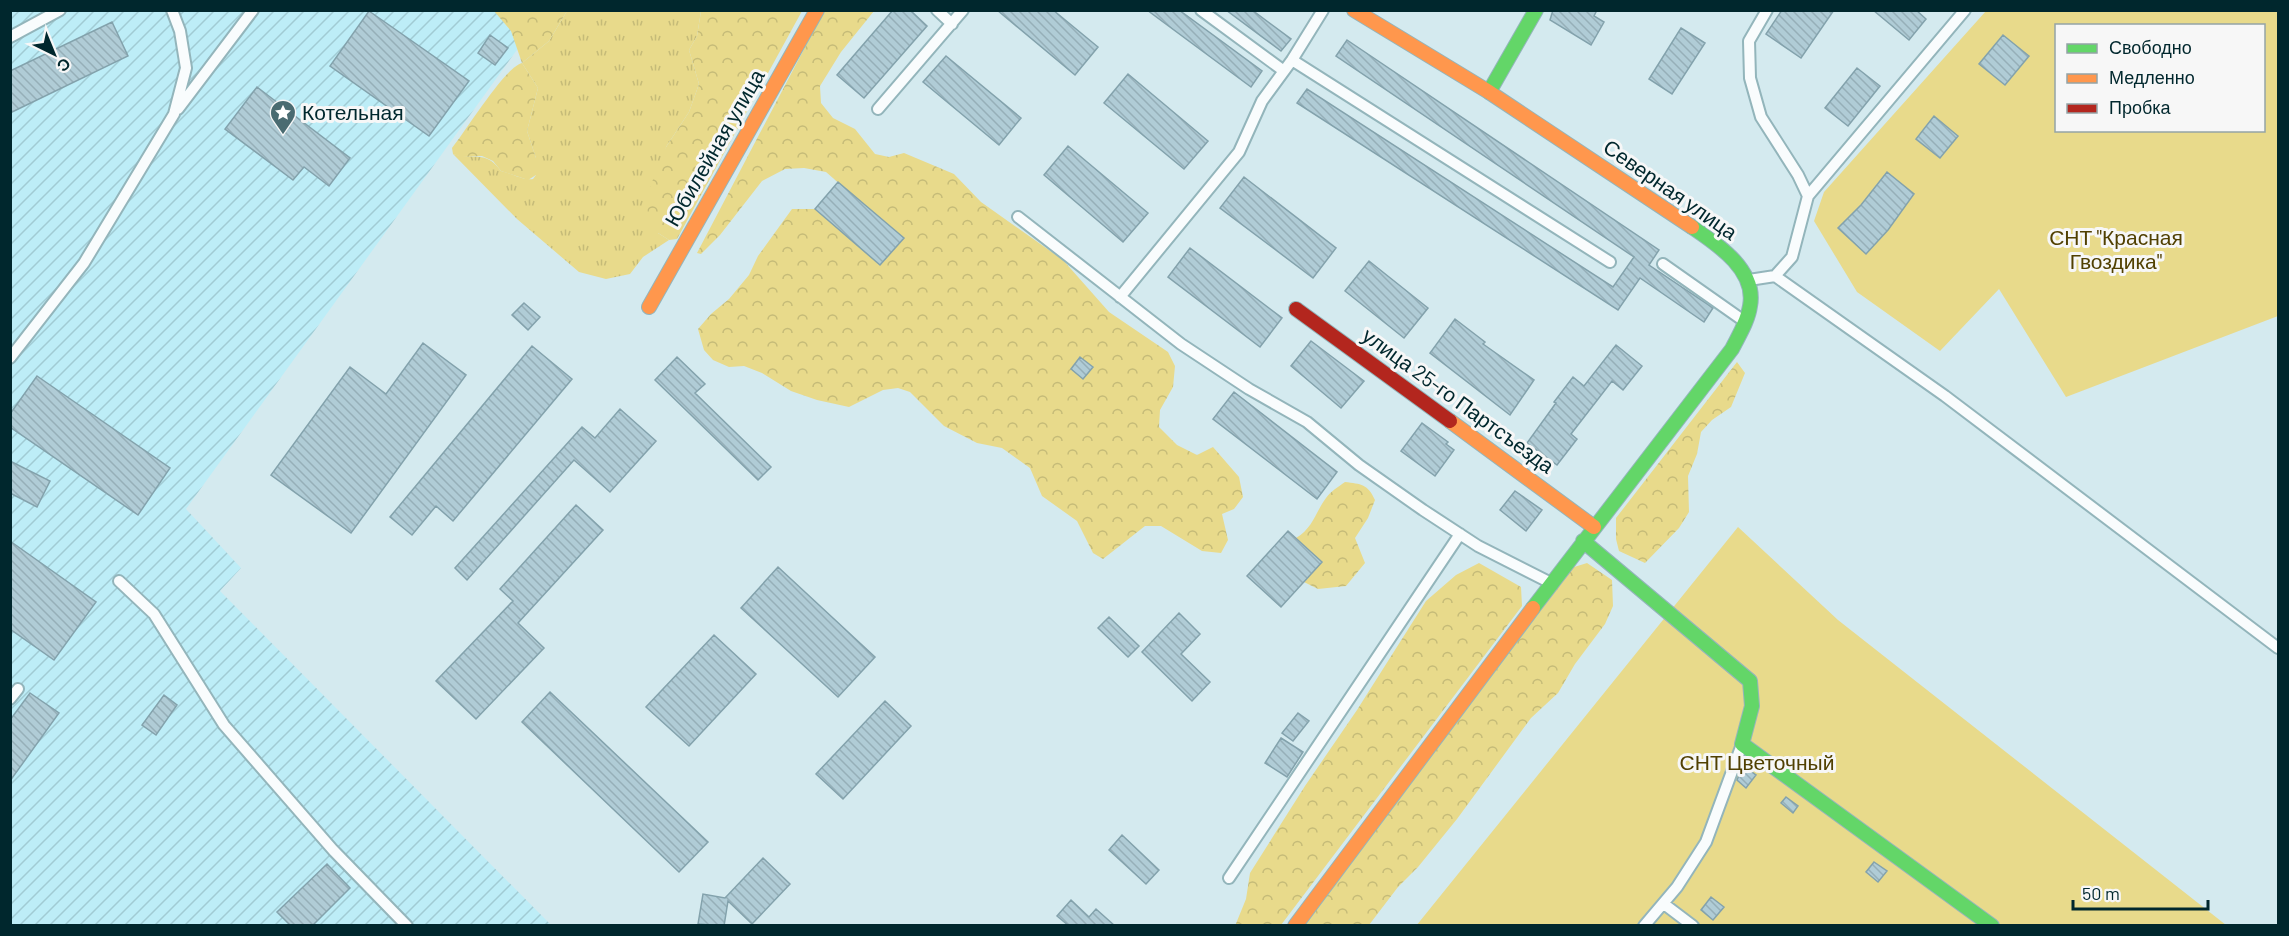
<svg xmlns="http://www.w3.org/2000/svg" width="2289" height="936" font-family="Barlow,sans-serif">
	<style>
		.industrial { fill: url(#industrial-furrows) }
		.grass { fill: url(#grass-tufts) }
		.forest { fill: url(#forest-crowns) }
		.garden { fill: #e8da8b; fill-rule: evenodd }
		.building { fill: url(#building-back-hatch); stroke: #83a2ac; stroke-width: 1.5 }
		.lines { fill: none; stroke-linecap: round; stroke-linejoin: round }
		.lane-casing { stroke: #93b5bb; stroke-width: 14 }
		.fast-casing { stroke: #93b5bb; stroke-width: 16 }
		.slow-casing { stroke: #93b5bb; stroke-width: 16 }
		.jam-casing { stroke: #93b5bb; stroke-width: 16 }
		.lane { stroke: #f9fcfd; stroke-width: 10 }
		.fast { stroke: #63d668; stroke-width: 14 }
		.slow { stroke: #ff974d; stroke-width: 14 }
		.jam { stroke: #b3261e; stroke-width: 14 }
		.labels { text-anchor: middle; stroke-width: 6; stroke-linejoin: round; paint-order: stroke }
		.poi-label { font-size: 21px; fill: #00272d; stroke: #f7f7f7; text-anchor: start }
		.street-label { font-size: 21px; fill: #00272d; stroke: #f7f7f7 }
		.park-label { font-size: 21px; fill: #514002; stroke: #f7f7f7 }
	</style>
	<defs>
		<pattern id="industrial-furrows" width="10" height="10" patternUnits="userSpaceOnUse" patternTransform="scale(1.5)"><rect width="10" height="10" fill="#bdedf7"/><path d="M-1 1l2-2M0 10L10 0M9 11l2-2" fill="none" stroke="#a1cbd4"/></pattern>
		<pattern id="grass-tufts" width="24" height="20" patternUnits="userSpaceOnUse" patternTransform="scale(1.5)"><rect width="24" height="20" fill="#e8da8b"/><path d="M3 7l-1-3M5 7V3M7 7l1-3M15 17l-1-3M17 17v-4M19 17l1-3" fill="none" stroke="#c5bb78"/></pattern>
		<pattern id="forest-crowns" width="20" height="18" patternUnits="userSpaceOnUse" patternTransform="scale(1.5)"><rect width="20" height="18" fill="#e8da8b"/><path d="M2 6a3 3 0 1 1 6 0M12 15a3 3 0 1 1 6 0" fill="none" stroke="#c5bb78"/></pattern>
		<pattern id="building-back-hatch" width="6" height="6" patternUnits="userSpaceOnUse" patternTransform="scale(1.5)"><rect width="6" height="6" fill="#b0ccd6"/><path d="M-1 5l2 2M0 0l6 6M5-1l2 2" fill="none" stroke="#96afb8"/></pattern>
	</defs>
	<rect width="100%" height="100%" fill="#d4eaef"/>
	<path class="industrial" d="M 10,11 L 545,11 L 186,509 L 241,568 L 220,591 L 551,925 L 11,925 Z"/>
	<path class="grass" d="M 567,11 L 701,11 L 697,36 L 689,50 L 699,84 L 689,112 L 666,147 L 658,233 L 669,240 L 643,257 L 630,274 L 606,279 L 579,272 L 517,219 L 453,154 C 474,161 485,149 501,171 C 511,173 524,181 533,179 L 536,175 L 536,158 L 527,131 L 538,88 L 522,63 L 549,41 Z"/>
	<path class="forest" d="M 494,11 L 567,11 L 549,41 L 522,63 L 538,88 L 527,131 L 536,158 L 536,175 L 528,180 L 501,171 L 493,161 L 482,156 L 462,157 L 453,154 L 452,148 C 466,131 505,67 522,63 L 511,31 Z
		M 701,11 L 802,11 L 677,239 L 669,240 L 658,233 L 648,216 L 646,197 L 666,147 L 689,112 L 699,84 L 689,50 L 697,36 Z
		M 824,11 L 874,11 L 841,52 L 820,86 L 821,103 L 833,118 L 855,129 L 875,154 L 889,157 L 904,153 L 954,174 L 981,202 L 1063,260 L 1109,312 L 1168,352 L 1175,366 L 1173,387 L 1160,410 L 1159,427 L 1177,445 L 1197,455 L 1213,447 L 1239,477 L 1243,497 L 1234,509 L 1222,514 L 1228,540 L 1221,553 L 1202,551 L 1161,526 L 1145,526 L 1103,559 L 1093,553 L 1077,521 L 1042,496 L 1030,468 L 1002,448 L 977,443 L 944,426 L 910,392 L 898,388 L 883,390 L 849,407 L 817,400 L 791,391 L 762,373 L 744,366 L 729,367 L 713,360 L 704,350 L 698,329 L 711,314 L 729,299 L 749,275 L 758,256 L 792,209 L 815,209 L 880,265 L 903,239 L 826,172 L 804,168 L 785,169 L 762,181 L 720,235 L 701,254 L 697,253 Z
		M 1737,362 L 1745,373 L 1731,407 L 1712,420 L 1701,432 L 1697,454 L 1688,476 L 1689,512 L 1679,528 L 1645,563 L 1619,551 L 1616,539 L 1616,518 Z
		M 1345,482 C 1361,484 1368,484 1375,500 L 1368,518 L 1355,538 L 1365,563 L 1346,586 L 1318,589 L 1304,582 L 1322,562 L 1296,538 C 1313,528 1315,513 1326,498 C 1331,491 1338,487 1345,482 Z
		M 1479,563 L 1521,587 L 1522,606 L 1281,925 L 1235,926 L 1246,899 L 1250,873 L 1305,786 L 1357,710 L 1426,601 L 1456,575 Z
		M 1587,563 L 1612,580 L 1613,606 L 1605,624 L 1575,664 L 1558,693 L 1531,718 L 1457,819 L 1418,867 L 1398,887 L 1369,925 L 1300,926 L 1571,568 Z"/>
	<path class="garden" d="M 1986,11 L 2278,11 L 2278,316 L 2066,397 L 1999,289 L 1940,351 L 1857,292 L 1814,221 L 1824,192 ZM 2056,26 L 2264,26 L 2264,130 L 2056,130 Z
		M 1738,527 L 1838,620 L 2226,925 L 1416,926 Z"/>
	<path class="building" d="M 893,10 L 910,10 L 927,26 L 864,98 L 837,75 Z
		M 997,10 L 1053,10 L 1098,47 L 1075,75 Z
		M 1147,10 L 1179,10 L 1262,71 L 1251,87 Z
		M 1226,10 L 1252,10 L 1291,39 L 1281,51 Z
		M 1553,10 L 1597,10 L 1594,16 L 1604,22 L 1591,45 L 1550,20 Z
		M 1782,10 L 1834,10 L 1801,58 L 1766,34 Z
		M 1873,10 L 1916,10 L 1926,19 L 1909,40 Z
		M 369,11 L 469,81 L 429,136 L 330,66 Z
		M 112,22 L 128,56 L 10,113 L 10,71 Z
		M 1681,28 L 1705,43 L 1672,94 L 1649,79 Z
		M 490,35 L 508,48 L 495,65 L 478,53 Z
		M 2003,35 L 2029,56 L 2005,85 L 1979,64 Z
		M 1347,40 L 1659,250 L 1649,265 L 1713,308 L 1704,322 L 1640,278 L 1618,310 L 1297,103 L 1307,89 L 1613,287 L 1634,257 L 1336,56 Z
		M 946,56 L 1021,118 L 999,145 L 923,82 Z
		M 1857,68 L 1880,86 L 1848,126 L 1825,108 Z
		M 1128,74 L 1208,141 L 1184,169 L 1104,103 Z
		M 257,87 L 350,158 L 329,186 L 304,167 L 293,180 L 225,129 Z
		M 1934,116 L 1958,136 L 1940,158 L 1916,139 Z
		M 1068,146 L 1148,213 L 1123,242 L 1044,175 Z
		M 1887,172 L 1914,194 L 1888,230 L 1866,254 L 1838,228 L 1861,205 Z
		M 1244,177 L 1336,248 L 1313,278 L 1220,208 Z
		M 838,182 L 904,238 L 880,265 L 815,209 Z
		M 1190,248 L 1282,318 L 1260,347 L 1168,277 Z
		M 1369,261 L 1428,308 L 1404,338 L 1345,291 Z
		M 524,303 L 540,317 L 528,330 L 512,315 Z
		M 1455,319 L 1485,342 L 1483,344 L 1534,380 L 1510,415 L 1430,353 Z
		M 1311,341 L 1364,381 L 1341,408 L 1291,366 Z
		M 423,343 L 466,375 L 351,533 L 271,475 L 350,367 L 386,394 Z
		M 1616,345 L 1642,366 L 1623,390 L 1612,381 L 1571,434 L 1577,439 L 1557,465 L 1527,443 L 1556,403 L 1554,402 L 1573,377 L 1584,386 Z
		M 532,346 L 572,379 L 453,521 L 436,506 L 412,535 L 390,517 Z
		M 677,357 L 705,384 L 695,393 L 771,467 L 758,480 L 655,380 Z
		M 1080,357 L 1093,367 L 1083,379 L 1071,369 Z
		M 37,376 L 170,468 L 138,515 L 10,427 L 10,414 Z
		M 1234,392 L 1337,472 L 1317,499 L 1213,419 Z
		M 620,409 L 656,441 L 610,492 L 574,460 L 467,580 L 455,568 L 582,427 L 595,438 Z
		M 1422,423 L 1448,442 L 1446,444 L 1454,450 L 1435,476 L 1401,451 Z
		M 10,461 L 50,481 L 37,507 L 10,493 Z
		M 1515,491 L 1542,510 L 1526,531 L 1500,510 Z
		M 576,505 L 603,530 L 518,623 L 544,648 L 476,719 L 436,681 L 513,601 L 500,589 Z
		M 1288,531 L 1322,562 L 1281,607 L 1247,576 Z
		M 10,541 L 96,602 L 54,660 L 10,629 Z
		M 778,567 L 875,657 L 838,697 L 741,608 Z
		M 1179,613 L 1200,634 L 1181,654 L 1210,682 L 1192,701 L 1142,652 Z
		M 1109,617 L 1139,646 L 1128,657 L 1098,628 Z
		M 714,635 L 756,674 L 689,746 L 646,707 Z
		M 550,692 L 708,842 L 679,872 L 522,722 Z
		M 30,693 L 59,713 L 10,781 L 10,720 Z
		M 164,695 L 177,705 L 156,735 L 142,725 Z
		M 885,701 L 911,726 L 843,799 L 816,774 Z
		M 1298,713 L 1309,721 L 1293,741 L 1282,733 Z
		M 1281,738 L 1303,752 L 1287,777 L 1265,763 Z
		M 1743,766 L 1756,775 L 1746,788 L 1737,780 Z
		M 1786,797 L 1798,806 L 1793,813 L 1781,803 Z
		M 1122,835 L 1159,870 L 1146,884 L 1109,850 Z
		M 763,858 L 790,884 L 752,924 L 728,901 L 724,926 L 698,924 L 703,894 L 725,898 Z
		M 1874,862 L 1887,871 L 1878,882 L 1866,872 Z
		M 327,864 L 350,888 L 312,926 L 291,926 L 277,912 Z
		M 1711,897 L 1724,907 L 1713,920 L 1701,910 Z
		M 1071,900 L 1089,917 L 1096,909 L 1115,926 L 1069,926 L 1057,916 Z"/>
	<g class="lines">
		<defs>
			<path id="lane" d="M 937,10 L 952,24
				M 1201,10 L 1284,71
				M 10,37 L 60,10
				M 1292,60 L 1610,262
				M 178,109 L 253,10
				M 878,109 L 963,10
				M 1808,196 L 1965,10
				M 1018,217 L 1181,344 L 1249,389 L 1307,422 L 1359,465 L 1423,510 L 1478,546 L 1549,582
				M 1663,264 L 1744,321
				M 1775,276 L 1945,396 L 2278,648
				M 1749,280 L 1775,276 L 1792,257 L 1808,196 L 1798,175 L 1761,117 L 1750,78 L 1749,41 L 1767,10
				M 1120,297 L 1239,152 L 1262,101 L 1292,60 L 1323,10
				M 10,358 L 84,263 L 174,114 L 186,68 L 180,31 L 172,10
				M 119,581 L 154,614 L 224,725 L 333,850 L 407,926
				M 10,699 L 18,689
				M 1229,878 L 1460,534
				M 1664,904 L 1693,926
				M 1644,926 L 1677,887 L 1706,842 L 1741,747"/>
			<path id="fast" d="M 1489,92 L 1536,10
				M 1583,541 L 1750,681 L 1752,706 L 1742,744 L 1992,926
				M 1533,608 L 1732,349 C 1739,335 1748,321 1750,306 C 1757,270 1717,244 1692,227"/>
			<path id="slow" d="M 1354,10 L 1489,92 L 1692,227
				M 649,307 L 817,10
				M 1450,421 L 1594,527
				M 1295,926 L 1533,608"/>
			<path id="jam" d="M 1296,309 L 1450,421"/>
		</defs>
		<use href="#lane" class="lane-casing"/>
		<use href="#fast" class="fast-casing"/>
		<use href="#slow" class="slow-casing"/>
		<use href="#jam" class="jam-casing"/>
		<use href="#lane" class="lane"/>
		<use href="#fast" class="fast"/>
		<use href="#slow" class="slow"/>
		<use href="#jam" class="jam"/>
	</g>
	<defs>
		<symbol id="sight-pin" viewBox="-11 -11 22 30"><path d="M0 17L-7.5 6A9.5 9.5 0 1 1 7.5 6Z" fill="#4a6b71" stroke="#f7f7f7"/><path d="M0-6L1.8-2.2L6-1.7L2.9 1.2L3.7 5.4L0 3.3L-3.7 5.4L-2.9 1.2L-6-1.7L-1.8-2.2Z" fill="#fff"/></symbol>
	</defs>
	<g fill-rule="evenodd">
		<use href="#sight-pin" x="268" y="98" width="30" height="40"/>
	</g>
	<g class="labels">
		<g class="poi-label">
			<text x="302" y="120">Котельная</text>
		</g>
		<g class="street-label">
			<text transform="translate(715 148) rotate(-60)" y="7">Юбилейная улица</text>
			<text transform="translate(1670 190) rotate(35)" y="7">Северная улица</text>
			<text transform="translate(1458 401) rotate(36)" y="7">улица 25-го Партсъезда</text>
		</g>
		<g class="park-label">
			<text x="2116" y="245">СНТ "Красная<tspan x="2116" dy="24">Гвоздика"</tspan></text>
			<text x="1757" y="770">СНТ Цветочный</text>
		</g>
	</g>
	<rect width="2289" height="936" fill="none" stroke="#00272d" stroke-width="24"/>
	<rect x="2055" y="24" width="210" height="108" fill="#f7f7f7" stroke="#94a4a6" stroke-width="1.5"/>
	<rect x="2067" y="44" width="30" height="9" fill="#63d668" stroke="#94a4a6" stroke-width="1.5"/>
	<text x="2109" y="54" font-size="18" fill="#00272d">Свободно</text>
	<rect x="2067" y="74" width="30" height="9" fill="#ff974d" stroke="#94a4a6" stroke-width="1.5"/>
	<text x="2109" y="84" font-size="18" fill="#00272d">Медленно</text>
	<rect x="2067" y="104" width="30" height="9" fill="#b3261e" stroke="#94a4a6" stroke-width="1.5"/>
	<text x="2109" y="114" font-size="18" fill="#00272d">Пробка</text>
	<g transform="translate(54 54) rotate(137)" stroke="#f7f7f7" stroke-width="4.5" paint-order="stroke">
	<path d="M0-4.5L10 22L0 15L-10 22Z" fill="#00272d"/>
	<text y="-9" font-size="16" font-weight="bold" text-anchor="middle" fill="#00272d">С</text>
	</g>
	<path d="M2073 900v9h135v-9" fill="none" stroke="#00272d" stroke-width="3"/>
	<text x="2082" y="900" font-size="18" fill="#00272d" stroke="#f7f7f7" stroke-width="4.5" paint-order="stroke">50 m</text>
</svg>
